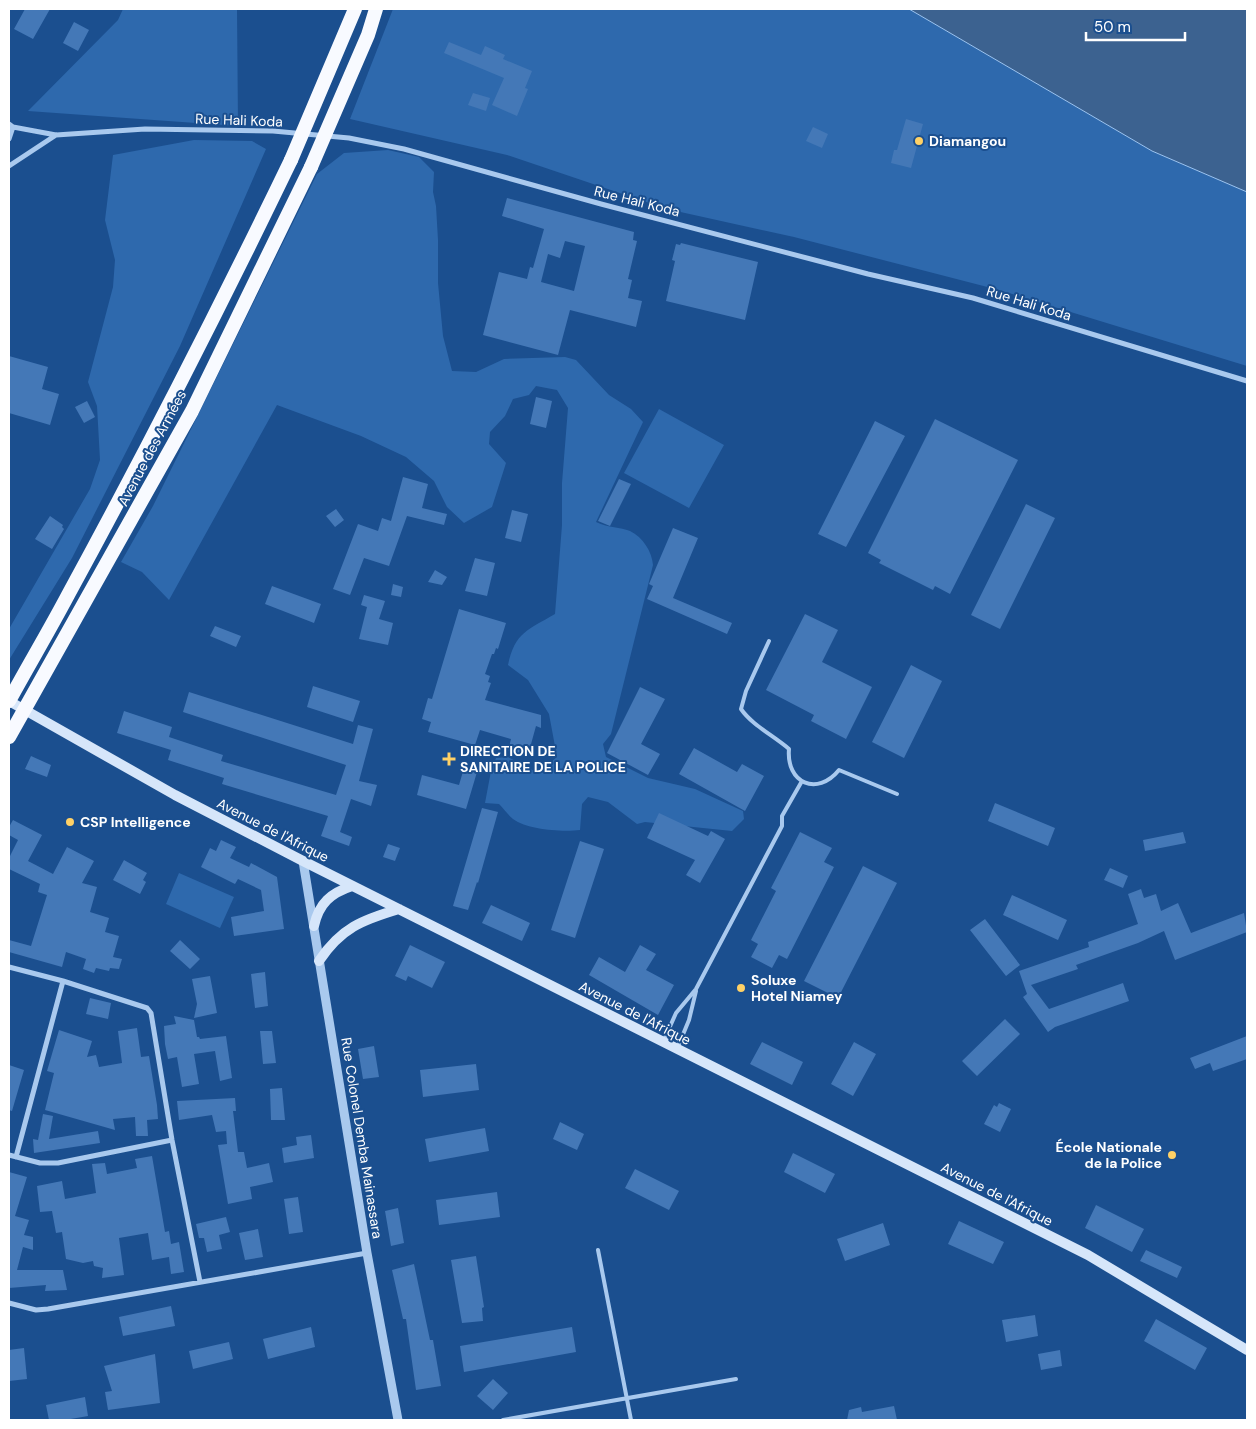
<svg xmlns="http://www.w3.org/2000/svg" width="1256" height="1429" font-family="'DM Sans',sans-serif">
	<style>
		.green { fill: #2e69ad }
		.water { fill: #3c6290; stroke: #9cc4f0 }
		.building { fill: #4478b7; fill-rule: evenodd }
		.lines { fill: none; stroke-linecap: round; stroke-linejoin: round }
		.service { stroke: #a9c9ee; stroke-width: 4 }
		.minor { stroke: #a9c9ee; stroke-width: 5 }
		.tertiary { stroke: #a9c9ee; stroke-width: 9 }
		.secondary { stroke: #d6e6fa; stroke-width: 10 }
		.trunk { stroke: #f8faff; stroke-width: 14 }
		.trunk-bridge { stroke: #f8faff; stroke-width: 14 }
		.poi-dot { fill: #ffd166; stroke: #1b4f8f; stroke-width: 2 }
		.labels { text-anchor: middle; stroke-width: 4; stroke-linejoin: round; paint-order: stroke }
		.street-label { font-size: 14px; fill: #fff; stroke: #1b4f8f }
		.poi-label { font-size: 14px; font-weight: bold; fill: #fff; stroke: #1b4f8f; text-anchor: start }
	</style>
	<rect width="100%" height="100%" fill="#1b4f8f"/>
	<path class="green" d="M 123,9 L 237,9 L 238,126 L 28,111 L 118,20 Z
		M 393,9 L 909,9 L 1152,151 L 1247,192 L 1247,366 L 999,290 L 794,237 L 667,209 L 507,155 L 350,119 Z
		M 194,140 L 252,141 L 266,149 L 180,346 L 72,558 L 9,660 L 9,629 L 90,489 L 100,460 L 97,406 L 88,382 L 113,287 L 115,260 L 105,220 L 113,155 Z
		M 388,150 L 419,157 L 434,172 L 433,192 L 436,206 L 438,240 L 438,283 L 443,336 L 452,371 L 476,372 L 504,359 L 565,357 L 576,360 L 609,395 L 631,409 L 643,422 L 596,522 C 609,528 620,527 630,531 C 643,537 652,552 653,565 L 611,734 L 603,744 L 606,757 L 648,778 L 695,789 L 743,811 L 744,819 L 732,831 L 645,822 L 637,824 L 608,802 L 588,797 L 582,804 L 580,830 C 562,832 528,830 513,819 C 508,815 504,809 499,804 L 485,803 L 491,771 L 496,758 L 508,757 L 538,773 L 557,757 L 549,714 L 528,680 L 508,665 C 515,632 528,630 555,614 L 562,525 L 562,483 L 568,408 L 557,390 L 536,386 L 529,395 L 513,399 L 505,416 L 490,432 L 489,444 L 506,463 L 492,507 L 464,523 L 447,507 L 434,481 L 406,457 L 361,436 L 277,405 L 169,600 L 142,572 L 121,562 L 153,506 L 317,174 L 344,153 Z
		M 659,409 L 724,445 L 689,508 L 624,473 Z
		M 179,873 L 234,897 L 220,928 L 166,904 Z"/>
	<path class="water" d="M 909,9 L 1247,9 L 1247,192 L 1152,151 Z"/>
	<path class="building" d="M 25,9 L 50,9 L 33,39 L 14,29 Z
		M 74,22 L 89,30 L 78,51 L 63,43 Z
		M 449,42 L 481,55 L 485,46 L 505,55 L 503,59 L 532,71 L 525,88 L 528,89 L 517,116 L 492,105 L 504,78 L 444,53 Z
		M 473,93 L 490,98 L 486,111 L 468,105 Z
		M 906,119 L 923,124 L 911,168 L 891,163 L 894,150 L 897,150 Z
		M 813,127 L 828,134 L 822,148 L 806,141 Z
		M 507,198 L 634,232 L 633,240 L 637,241 L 628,279 L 632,280 L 628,298 L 642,301 L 636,327 L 570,310 L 558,355 L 483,335 L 499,272 L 527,279 L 530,267 L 533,268 L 544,229 L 502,216 ZM 565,241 L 585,246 L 574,291 L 541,282 L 548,254 L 560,258 Z
		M 681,243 L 758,262 L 745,320 L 666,301 L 675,261 L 672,260 L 676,244 L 680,245 Z
		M 9,356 L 48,367 L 42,389 L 59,394 L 50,425 L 9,413 Z
		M 536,397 L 552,401 L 546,428 L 530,424 Z
		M 87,401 L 95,417 L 84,423 L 75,407 Z
		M 935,419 L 1018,460 L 950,594 L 935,586 L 933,590 L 879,563 L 881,560 L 868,553 Z
		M 875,421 L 905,436 L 846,547 L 818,534 Z
		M 403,477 L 428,484 L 422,508 L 447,514 L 444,525 L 407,516 L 389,566 L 364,558 L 350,595 L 333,589 L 358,524 L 378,531 L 382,518 L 391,521 Z
		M 619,479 L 631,484 L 610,526 L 598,521 Z
		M 1026,504 L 1055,518 L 1000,629 L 971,615 Z
		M 336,509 L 344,520 L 335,527 L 326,516 Z
		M 512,510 L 528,514 L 521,542 L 505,538 Z
		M 50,516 L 63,525 L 62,527 L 64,529 L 52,549 L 35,539 Z
		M 673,528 L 698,538 L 673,598 L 732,623 L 727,634 L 647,599 L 653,586 L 649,584 Z
		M 475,558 L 495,563 L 487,596 L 465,591 Z
		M 435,570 L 447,577 L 442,585 L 428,582 Z
		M 393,584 L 403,587 L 401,597 L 391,595 Z
		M 272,586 L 321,604 L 314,623 L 265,604 Z
		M 364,595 L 385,601 L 379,619 L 393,623 L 388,645 L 359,639 L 367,607 L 361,605 Z
		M 459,609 L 506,623 L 498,649 L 496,648 L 494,654 L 492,654 L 485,674 L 490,676 L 488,682 L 491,683 L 485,700 L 541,715 L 541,728 L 536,726 L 528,755 L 508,751 L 511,739 L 480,730 L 475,745 L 428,732 L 431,722 L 422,719 L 428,698 L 432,699 Z
		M 805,614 L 838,630 L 822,662 L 872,687 L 846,739 L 811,721 L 814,715 L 766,690 Z
		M 215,626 L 241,636 L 236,647 L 210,636 Z
		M 911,665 L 942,681 L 904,758 L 872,742 Z
		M 313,686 L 360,701 L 353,722 L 307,707 Z
		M 640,687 L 665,699 L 641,744 L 660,754 L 648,775 L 607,753 Z
		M 189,692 L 353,744 L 358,725 L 373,729 L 359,781 L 377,785 L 371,806 L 351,799 L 340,832 L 352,837 L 349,846 L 321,836 L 328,816 L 222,784 L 224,778 L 168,760 L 171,750 L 117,733 L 124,711 L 172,727 L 169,737 L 223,755 L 221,761 L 336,795 L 346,765 L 183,712 Z
		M 694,748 L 737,772 L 742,764 L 764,776 L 745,811 L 679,774 Z
		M 31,756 L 51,765 L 47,777 L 25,769 Z
		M 464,768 L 477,772 L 466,809 L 417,795 L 422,775 L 459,785 Z
		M 995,803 L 1055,828 L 1048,846 L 988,821 Z
		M 482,808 L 498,812 L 478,883 L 477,882 L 468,910 L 453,906 Z
		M 659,813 L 708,836 L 711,831 L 725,839 L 700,883 L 686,875 L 695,860 L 647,838 Z
		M 13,820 L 42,835 L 28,861 L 53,874 L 67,847 L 94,861 L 82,883 L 97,887 L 90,912 L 109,918 L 105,932 L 119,936 L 113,957 L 122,959 L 119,969 L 110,968 L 109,971 L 96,968 L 94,973 L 83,969 L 86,959 L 66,952 L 62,967 L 9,952 L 9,940 L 31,946 L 47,895 L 38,892 L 40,884 L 9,869 L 9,858 L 18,840 L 9,835 L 9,827 Z
		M 800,832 L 832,848 L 824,862 L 834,867 L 787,959 L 779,955 L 772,968 L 751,957 L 758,944 L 751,940 L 776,891 L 771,888 Z
		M 1183,832 L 1186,843 L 1145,851 L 1143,840 Z
		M 221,840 L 236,847 L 230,858 L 249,867 L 251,863 L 277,877 L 284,929 L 234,936 L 231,917 L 264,911 L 261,890 L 238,879 L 235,884 L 201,867 L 210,848 L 216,851 Z
		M 580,841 L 604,849 L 575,938 L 551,930 Z
		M 388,844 L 400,848 L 395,861 L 383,857 Z
		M 124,860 L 147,873 L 143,880 L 146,882 L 140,894 L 113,880 Z
		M 863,866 L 897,883 L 838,998 L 804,981 Z
		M 1110,868 L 1128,876 L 1123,888 L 1104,880 Z
		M 1141,889 L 1144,898 L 1156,894 L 1161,911 L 1178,903 L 1191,933 L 1244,913 L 1247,932 L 1175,960 L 1164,931 L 1138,943 L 1076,965 L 1078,969 L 1031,985 L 1049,1009 L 1123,983 L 1129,1001 L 1055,1027 L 1048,1032 L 1023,997 L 1027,994 L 1019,971 L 1089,947 L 1088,942 L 1138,924 L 1128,894 Z
		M 1012,895 L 1067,920 L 1058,940 L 1003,915 Z
		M 491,905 L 530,923 L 522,941 L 482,923 Z
		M 985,919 L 1020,965 L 1006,976 L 970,930 Z
		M 180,940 L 200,959 L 190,969 L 170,951 Z
		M 410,945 L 445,962 L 432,988 L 408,976 L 406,981 L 395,976 Z
		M 640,945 L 656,954 L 646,970 L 674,985 L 658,1015 L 589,975 L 599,957 L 625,972 Z
		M 265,972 L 268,1006 L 255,1008 L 251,974 Z
		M 210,976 L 217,1013 L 194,1018 L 197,1004 L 192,979 Z
		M 90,998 L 111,1003 L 108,1019 L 86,1014 Z
		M 174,1016 L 194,1020 L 197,1037 L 199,1037 L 200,1039 L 226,1036 L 232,1078 L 220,1081 L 215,1051 L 194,1054 L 199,1084 L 182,1087 L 177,1057 L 168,1059 L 165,1044 L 164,1026 L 176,1024 Z
		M 1005,1019 L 1020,1034 L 977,1076 L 962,1061 Z
		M 137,1028 L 141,1057 L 149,1056 L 157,1105 L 158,1119 L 147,1120 L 148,1136 L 136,1136 L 135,1117 L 113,1119 L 115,1130 L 45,1110 L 54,1073 L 47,1071 L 59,1030 L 92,1041 L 87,1057 L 96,1055 L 99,1067 L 122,1063 L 118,1031 Z
		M 260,1031 L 272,1031 L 276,1063 L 263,1064 Z
		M 1247,1036 L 1247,1059 L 1213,1071 L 1210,1063 L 1195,1069 L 1190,1058 Z
		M 762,1042 L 803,1062 L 792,1085 L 750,1064 Z
		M 854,1042 L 876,1054 L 853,1096 L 831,1084 Z
		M 374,1046 L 379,1077 L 363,1079 L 358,1049 Z
		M 476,1064 L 479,1090 L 423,1097 L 420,1070 Z
		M 9,1065 L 24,1070 L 12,1111 L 9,1110 Z
		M 282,1088 L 285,1120 L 271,1120 L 270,1089 Z
		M 235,1098 L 236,1111 L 233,1111 L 238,1152 L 244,1152 L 247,1168 L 269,1163 L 273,1182 L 250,1187 L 252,1199 L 228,1204 L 218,1145 L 227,1144 L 226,1131 L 216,1132 L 212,1115 L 179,1120 L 177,1101 Z
		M 999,1103 L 1011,1109 L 1000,1132 L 984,1124 L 994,1105 L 997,1107 Z
		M 43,1114 L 53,1116 L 49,1139 L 98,1131 L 100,1143 L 34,1153 L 33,1139 L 38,1140 Z
		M 560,1122 L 584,1134 L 577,1150 L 553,1139 Z
		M 485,1128 L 489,1151 L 429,1162 L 425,1139 Z
		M 311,1135 L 314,1158 L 284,1163 L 282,1148 L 297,1145 L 296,1137 Z
		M 793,1153 L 835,1174 L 825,1193 L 784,1172 Z
		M 152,1156 L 165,1232 L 169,1231 L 171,1244 L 179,1242 L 184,1272 L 171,1274 L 169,1257 L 152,1260 L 148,1233 L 119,1238 L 124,1275 L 102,1278 L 103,1268 L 94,1266 L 93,1261 L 83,1263 L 66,1259 L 62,1232 L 56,1233 L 52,1211 L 40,1212 L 37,1186 L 62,1181 L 65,1199 L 96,1193 L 92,1164 L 105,1163 L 107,1174 L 137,1168 L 135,1159 Z
		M 635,1169 L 679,1191 L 669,1210 L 625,1188 Z
		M 9,1172 L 27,1177 L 15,1216 L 29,1220 L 24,1235 L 33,1237 L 33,1250 L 23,1247 L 17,1270 L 63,1270 L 67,1290 L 45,1291 L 46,1285 L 9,1288 Z
		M 497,1192 L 500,1217 L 439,1225 L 436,1200 Z
		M 298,1197 L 303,1232 L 289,1234 L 284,1199 Z
		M 1096,1205 L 1144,1229 L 1132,1252 L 1085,1228 Z
		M 398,1208 L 404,1243 L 391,1246 L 385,1211 Z
		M 226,1217 L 230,1232 L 219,1235 L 222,1249 L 207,1252 L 204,1238 L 199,1238 L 196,1224 Z
		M 959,1221 L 1004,1242 L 993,1264 L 948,1244 Z
		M 883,1223 L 890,1245 L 845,1261 L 837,1239 Z
		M 258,1229 L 263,1257 L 245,1260 L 239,1233 Z
		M 1146,1250 L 1182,1267 L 1177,1278 L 1140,1261 Z
		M 476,1256 L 484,1307 L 482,1308 L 483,1321 L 462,1323 L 451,1260 Z
		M 414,1264 L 430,1340 L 433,1340 L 441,1386 L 416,1390 L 406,1319 L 403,1319 L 392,1270 Z
		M 171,1306 L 175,1326 L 123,1336 L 119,1317 Z
		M 1035,1315 L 1038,1336 L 1006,1342 L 1002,1320 Z
		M 1156,1319 L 1207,1348 L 1195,1370 L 1144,1341 Z
		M 311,1327 L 315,1347 L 268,1359 L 263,1339 Z
		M 572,1327 L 576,1352 L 464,1372 L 460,1346 Z
		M 229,1342 L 233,1359 L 193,1369 L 189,1351 Z
		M 24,1348 L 27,1379 L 9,1381 L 9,1350 Z
		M 1060,1350 L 1062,1366 L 1041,1370 L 1038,1354 Z
		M 155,1354 L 160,1403 L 108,1410 L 105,1392 L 112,1391 L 104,1366 Z
		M 493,1379 L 508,1393 L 493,1410 L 477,1396 Z
		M 85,1397 L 88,1416 L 65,1420 L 49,1420 L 46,1405 Z
		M 894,1406 L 897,1420 L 847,1420 L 849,1410 L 861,1407 L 862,1412 Z"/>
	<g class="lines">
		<path class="service" d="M 769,641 L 746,691 L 741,709 C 752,725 774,736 789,749 C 786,783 817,797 839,770 L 897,794
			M 664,1040 L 676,1013 L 696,989 L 782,826 L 782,816 L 802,781
			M 677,1049 L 689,1020 L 696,991
			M 598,1250 L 631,1420
			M 503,1420 L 736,1379"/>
		<path class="minor" d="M 9,124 L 13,127 L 56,135 L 145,129 L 273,131 L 349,138 L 404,149 L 601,204 L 868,274 L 973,298 L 1247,381
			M 9,139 L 13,127
			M 9,166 L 56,135
			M 9,967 L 63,981 L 147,1008 L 151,1013 L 172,1140 L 200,1282
			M 9,1155 L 40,1163 L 58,1163 L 172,1140
			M 16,1157 L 63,981
			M 9,1303 L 36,1310 L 48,1309 L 367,1253"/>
		<path class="tertiary" d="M 303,861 L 367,1253 L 398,1420"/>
		<path class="secondary" d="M 9,701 L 175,795 L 303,861 L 1088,1255 L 1247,1350
			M 314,926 C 319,903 331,893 352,886
			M 319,961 C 341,928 362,920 399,909"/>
		<path class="trunk" d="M 9,701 C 28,666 49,631 68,595 C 146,452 220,307 291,160
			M 9,737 L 192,411 L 311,167"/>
		<path class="trunk-bridge" d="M 291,160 L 355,9
			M 311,167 L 368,35 L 376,9"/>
	</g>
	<g class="poi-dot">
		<circle cx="919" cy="141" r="5"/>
		<path d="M446.5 751.5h5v5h5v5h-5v5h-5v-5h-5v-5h5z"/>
		<circle cx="70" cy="822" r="5"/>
		<circle cx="741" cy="988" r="5"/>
		<circle cx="1172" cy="1155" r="5"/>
	</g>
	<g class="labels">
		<g class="street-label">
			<text transform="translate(239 120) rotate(2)" y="5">Rue Hali Koda</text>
			<text transform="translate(637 201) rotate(14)" y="5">Rue Hali Koda</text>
			<text transform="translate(1029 303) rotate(17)" y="5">Rue Hali Koda</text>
			<text transform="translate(152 448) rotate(-62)" y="5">Avenue des Armées</text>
			<text transform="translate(273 830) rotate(27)" y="5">Avenue de l'Afrique</text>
			<text transform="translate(635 1013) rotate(27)" y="5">Avenue de l'Afrique</text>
			<text transform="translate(362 1138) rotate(81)" y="5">Rue Colonel Demba Mainassara</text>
			<text transform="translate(997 1194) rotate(27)" y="5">Avenue de l'Afrique</text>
		</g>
		<g class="poi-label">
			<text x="929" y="146">Diamangou</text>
			<text x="460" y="756">DIRECTION DE<tspan x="460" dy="16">SANITAIRE DE LA POLICE</tspan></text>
			<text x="80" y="827">CSP Intelligence</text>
			<text x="751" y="985">Soluxe<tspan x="751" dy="16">Hotel Niamey</tspan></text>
			<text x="1162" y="1152" text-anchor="end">École Nationale<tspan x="1162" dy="16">de la Police</tspan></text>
		</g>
	</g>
	<rect width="1256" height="1429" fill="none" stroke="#ffffff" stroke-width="20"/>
	<path d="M1086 32v8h99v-8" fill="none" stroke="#ffffff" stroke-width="2.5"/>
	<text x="1094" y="32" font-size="15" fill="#ffffff" stroke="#1b4f8f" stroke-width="4" paint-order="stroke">50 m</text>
</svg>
